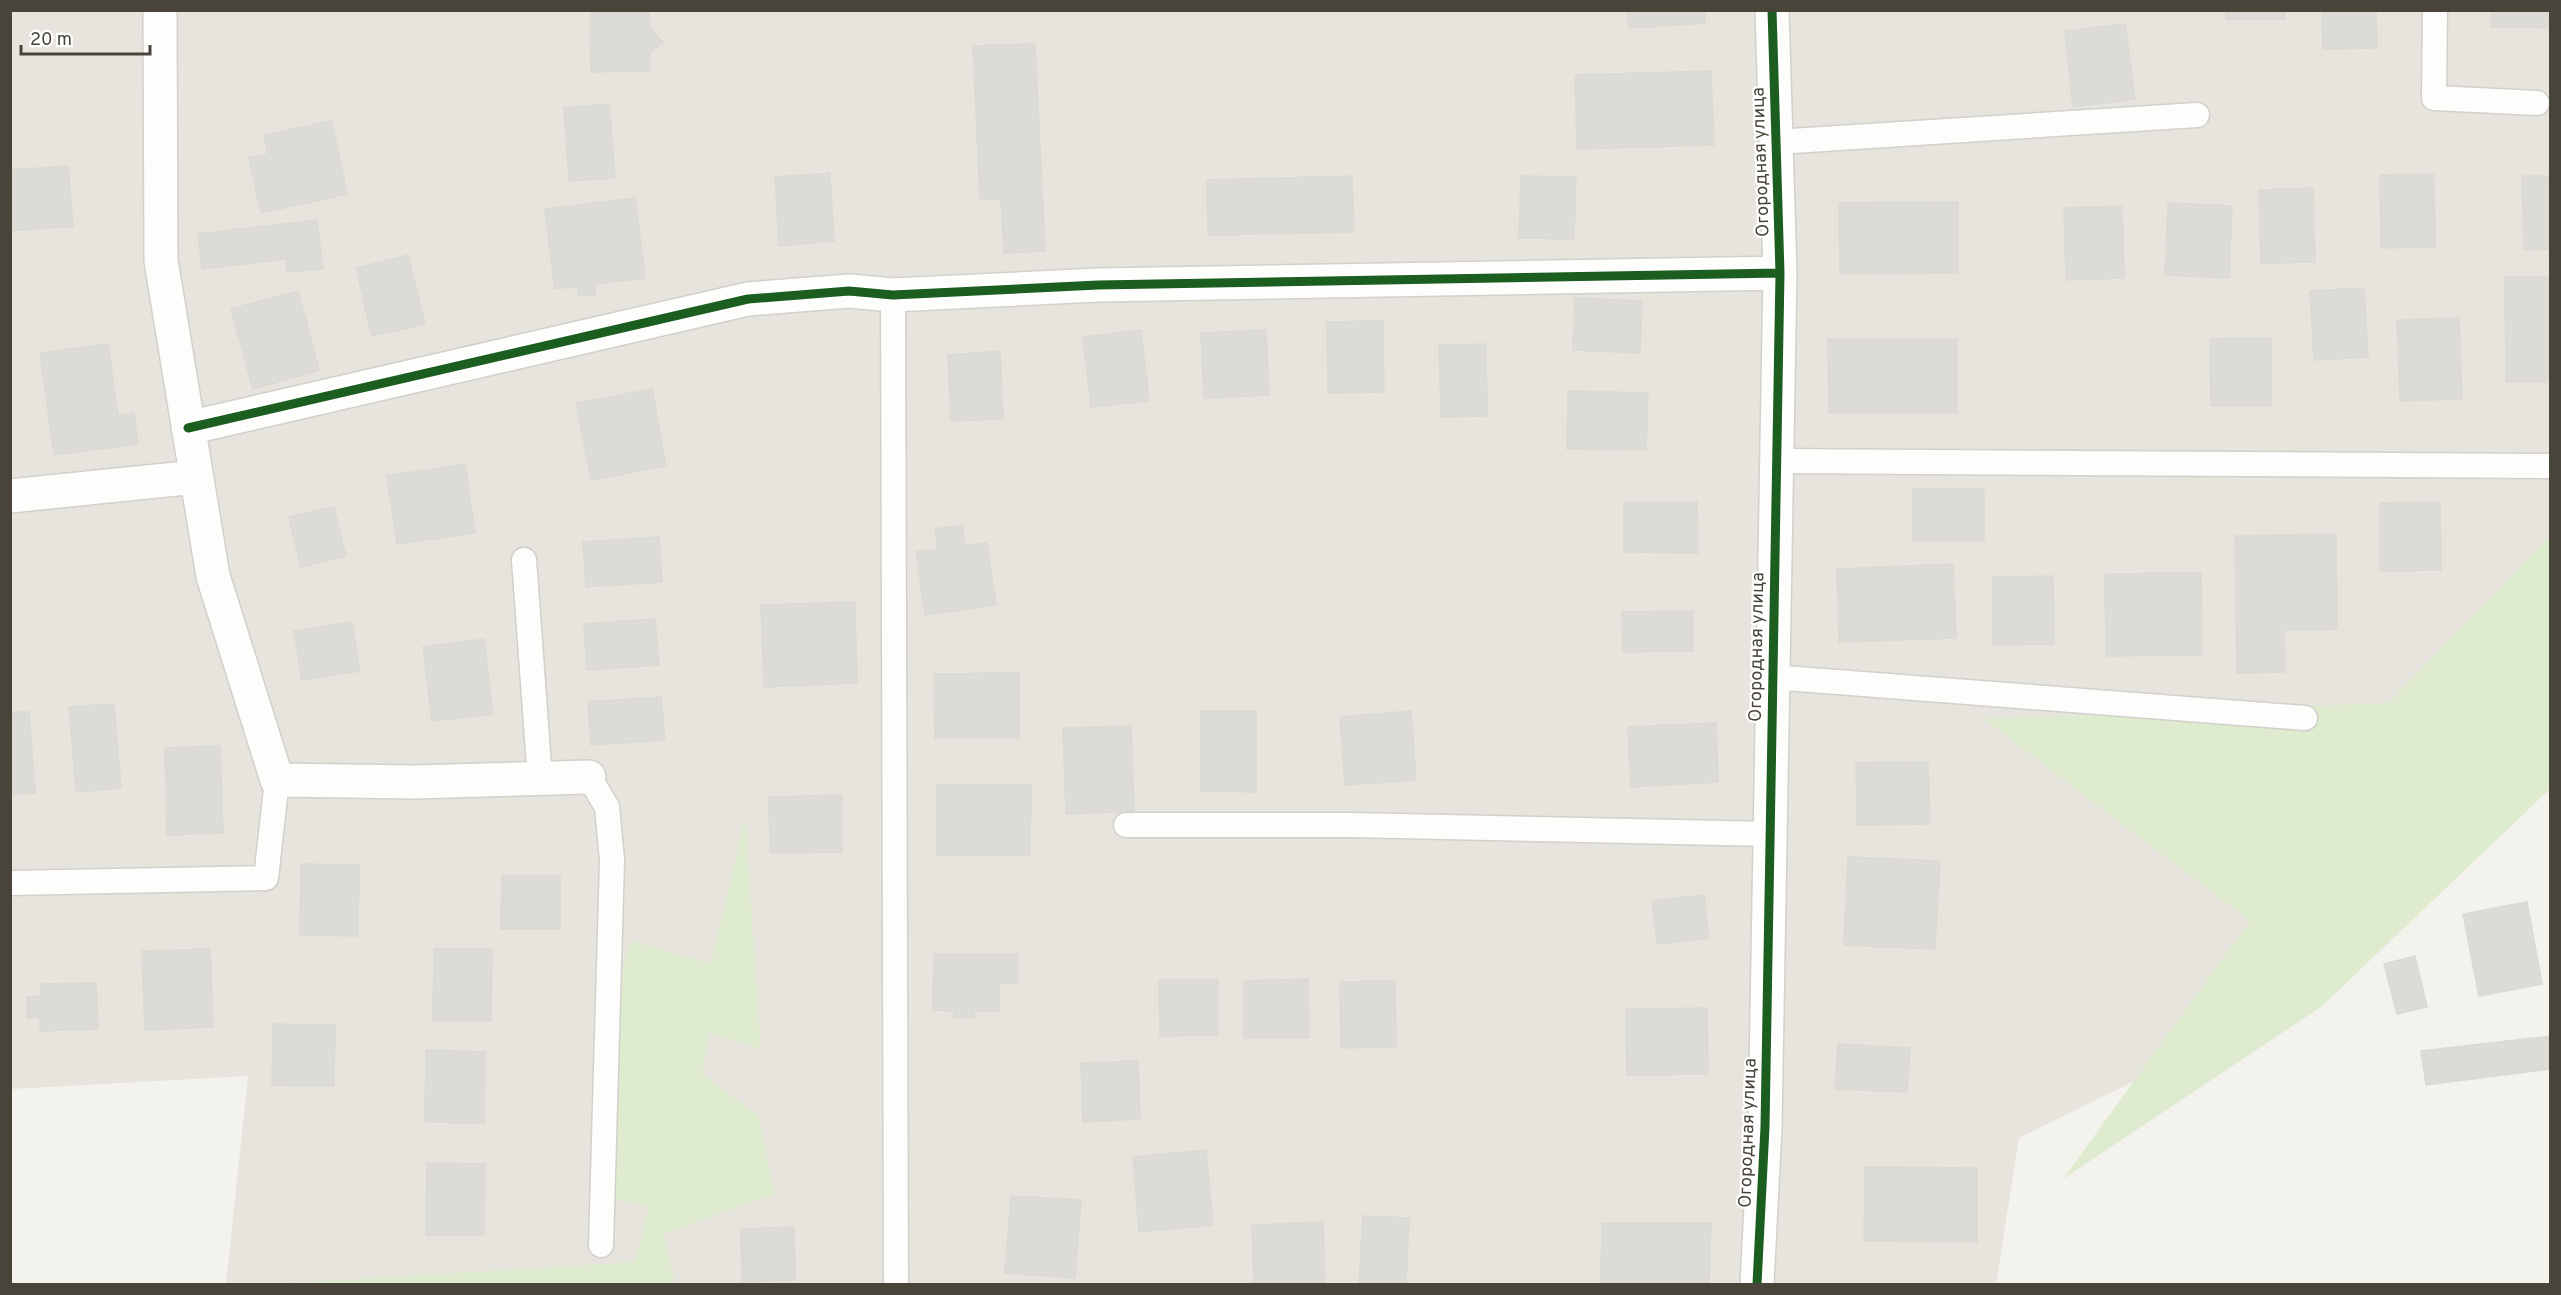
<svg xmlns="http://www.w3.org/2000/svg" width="2561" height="1295" font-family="Overpass,sans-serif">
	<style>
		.residential { fill: #e6e4dc }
		.green { fill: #deebcf }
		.building { fill: #dcdbd6; stroke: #dbd9d3; stroke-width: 1.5 }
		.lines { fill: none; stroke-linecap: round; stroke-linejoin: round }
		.service-casing { stroke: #d1d0cb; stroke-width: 27 }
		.minor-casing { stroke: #d1d0cb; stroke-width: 36 }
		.service { stroke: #fdfdfc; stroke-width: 24 }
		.minor { stroke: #fdfdfc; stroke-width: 33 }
		.cycleway-casing { stroke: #fff; stroke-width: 13 }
		.cycleway { stroke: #1b5e20; stroke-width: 9 }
		.labels { text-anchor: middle; stroke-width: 4.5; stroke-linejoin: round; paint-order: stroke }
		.street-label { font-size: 18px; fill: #494439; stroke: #fff }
	</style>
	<rect width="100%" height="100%" fill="#f3f2ed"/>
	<path class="residential" d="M 11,11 L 2550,11 L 2550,547 L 2151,1073 L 2019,1138 L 1996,1284 L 226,1284 L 248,1076 L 11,1089 Z"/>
	<path class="green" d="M 2550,536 L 2550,789 L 2321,1007 L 2063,1179 L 2250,921 L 1984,719 L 2389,703 Z
		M 745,818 L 761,1049 L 709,1032 L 702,1074 L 759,1116 L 774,1194 L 663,1234 L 675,1284 L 276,1284 L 635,1262 L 649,1206 L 599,1197 L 593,1071 L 631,941 L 711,964 Z"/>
	<path class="building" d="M 1627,10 L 1704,10 L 1705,23 L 1629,28 Z
		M 2226,10 L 2285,10 L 2285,19 L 2226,19 Z
		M 2322,10 L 2376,10 L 2377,48 L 2323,49 Z
		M 2492,10 L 2550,10 L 2550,28 L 2491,27 Z
		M 649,12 L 650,29 L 663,42 L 650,53 L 650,71 L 591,72 L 590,13 Z
		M 2125,24 L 2135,99 L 2073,107 L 2065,31 Z
		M 1035,44 L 1045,251 L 1004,253 L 1001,199 L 980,200 L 973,46 Z
		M 1711,71 L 1714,145 L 1577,149 L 1575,75 Z
		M 609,104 L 615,178 L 569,181 L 564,108 Z
		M 332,121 L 347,194 L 261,213 L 249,158 L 268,154 L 264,135 Z
		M 68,166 L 73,226 L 10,231 L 10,170 Z
		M 830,173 L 834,241 L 779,246 L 775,177 Z
		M 2434,174 L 2435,247 L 2381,248 L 2380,175 Z
		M 1352,176 L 1354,232 L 1208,235 L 1207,180 Z
		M 1521,176 L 1576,177 L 1574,239 L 1519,238 Z
		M 2522,176 L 2550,176 L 2550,249 L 2524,250 Z
		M 2313,188 L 2315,262 L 2261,263 L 2259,190 Z
		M 635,198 L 645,278 L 594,284 L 595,295 L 579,296 L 577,286 L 555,289 L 545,209 Z
		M 1958,202 L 1958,273 L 1840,274 L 1839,203 Z
		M 2168,203 L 2232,206 L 2229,278 L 2165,275 Z
		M 2122,206 L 2124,278 L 2066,280 L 2064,208 Z
		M 317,220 L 323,269 L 287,272 L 286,259 L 202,269 L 198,234 Z
		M 408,255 L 425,324 L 372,336 L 356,268 Z
		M 2505,277 L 2550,277 L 2550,382 L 2506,382 Z
		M 2364,288 L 2368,357 L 2314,360 L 2310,291 Z
		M 298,291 L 319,370 L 253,389 L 231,309 Z
		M 1575,298 L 1642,301 L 1640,353 L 1573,350 Z
		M 2459,318 L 2462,399 L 2400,401 L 2397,320 Z
		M 1383,321 L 1384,392 L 1328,393 L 1327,322 Z
		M 1141,330 L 1149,401 L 1091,407 L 1083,337 Z
		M 1266,330 L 1269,395 L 1204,398 L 1201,333 Z
		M 2271,338 L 2271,406 L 2211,406 L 2210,339 Z
		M 1828,339 L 1957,339 L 1957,413 L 1829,413 Z
		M 108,344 L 118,416 L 134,413 L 138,444 L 54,455 L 40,353 Z
		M 1486,344 L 1487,416 L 1441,417 L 1439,345 Z
		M 1000,351 L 1003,419 L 951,421 L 948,355 Z
		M 652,389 L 666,466 L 591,480 L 576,403 Z
		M 1568,391 L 1648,393 L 1646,450 L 1567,449 Z
		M 465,464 L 475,533 L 397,544 L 387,476 Z
		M 1913,489 L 1984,489 L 1984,541 L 1913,541 Z
		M 1624,502 L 1697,502 L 1698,553 L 1624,552 Z
		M 2440,502 L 2441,570 L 2380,571 L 2380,503 Z
		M 334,507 L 346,556 L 301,567 L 289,517 Z
		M 962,525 L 965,546 L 987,543 L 996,605 L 925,615 L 916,552 L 938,549 L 935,529 Z
		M 2336,534 L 2337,629 L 2284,630 L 2285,672 L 2237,673 L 2235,536 Z
		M 659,537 L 662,582 L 586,587 L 583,542 Z
		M 1953,564 L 1956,638 L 1839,642 L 1837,569 Z
		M 2201,573 L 2202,655 L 2106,656 L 2105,574 Z
		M 2053,576 L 2054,644 L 1993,645 L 1993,577 Z
		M 855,602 L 857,683 L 764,687 L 761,605 Z
		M 1693,611 L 1693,651 L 1623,652 L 1622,612 Z
		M 655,619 L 659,665 L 587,670 L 584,624 Z
		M 352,622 L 360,671 L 302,680 L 294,631 Z
		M 484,639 L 493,714 L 432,721 L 423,647 Z
		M 1019,673 L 1019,738 L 935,738 L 934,674 Z
		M 661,697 L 665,740 L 591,745 L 588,702 Z
		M 114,704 L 121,788 L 76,792 L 69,707 Z
		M 29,711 L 35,793 L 10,795 L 10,713 Z
		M 1201,711 L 1256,711 L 1256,792 L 1201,791 Z
		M 1411,711 L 1416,780 L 1345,785 L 1340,717 Z
		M 1716,723 L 1718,782 L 1631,787 L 1628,727 Z
		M 1131,726 L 1134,811 L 1066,814 L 1063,728 Z
		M 220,746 L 223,833 L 167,835 L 165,748 Z
		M 1928,762 L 1930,824 L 1857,825 L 1856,763 Z
		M 937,785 L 1031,785 L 1030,855 L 937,855 Z
		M 842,795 L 842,852 L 770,853 L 769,797 Z
		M 1848,857 L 1940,861 L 1935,949 L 1844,945 Z
		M 301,864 L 359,865 L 358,936 L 300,935 Z
		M 502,876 L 560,876 L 560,929 L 501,929 Z
		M 1704,895 L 1709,938 L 1657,944 L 1652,901 Z
		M 2527,902 L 2542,984 L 2479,996 L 2463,914 Z
		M 210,949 L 213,1027 L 145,1030 L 142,951 Z
		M 434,949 L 492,949 L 491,1021 L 433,1021 Z
		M 934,954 L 1018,954 L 1018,983 L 999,983 L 999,1011 L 974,1011 L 974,1017 L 954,1018 L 954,1011 L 933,1010 Z
		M 2415,956 L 2427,1007 L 2397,1014 L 2384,964 Z
		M 1308,979 L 1309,1038 L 1244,1038 L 1244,981 Z
		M 1159,980 L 1218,980 L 1218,1035 L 1160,1036 Z
		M 1395,981 L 1396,1047 L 1341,1048 L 1340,982 Z
		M 96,983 L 98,1029 L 40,1031 L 40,1017 L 27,1018 L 27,997 L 41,996 L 41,984 Z
		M 1707,1008 L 1708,1074 L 1627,1075 L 1626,1009 Z
		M 273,1024 L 335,1025 L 334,1086 L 272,1085 Z
		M 2550,1036 L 2550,1069 L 2426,1085 L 2421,1051 Z
		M 1838,1044 L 1910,1048 L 1907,1092 L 1835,1089 Z
		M 426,1050 L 485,1052 L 484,1123 L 425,1122 Z
		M 1138,1061 L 1140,1119 L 1083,1122 L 1081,1063 Z
		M 1206,1150 L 1213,1225 L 1139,1232 L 1133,1157 Z
		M 427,1163 L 485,1164 L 484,1235 L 426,1235 Z
		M 1865,1167 L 1977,1168 L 1977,1242 L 1864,1241 Z
		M 1011,1196 L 1081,1200 L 1075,1278 L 1005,1273 Z
		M 1363,1216 L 1409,1218 L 1406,1284 L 1359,1284 Z
		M 1323,1222 L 1325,1284 L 1254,1284 L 1252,1225 Z
		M 1602,1223 L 1711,1223 L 1709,1284 L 1601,1284 Z
		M 794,1227 L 795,1280 L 742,1282 L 741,1229 Z"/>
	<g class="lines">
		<defs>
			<path id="service" d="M 2435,10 L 2434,98 L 2537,103
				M 1776,142 L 2197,115
				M 893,295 L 896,1284
				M 1776,461 L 2550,466
				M 524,560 L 540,779
				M 1772,677 L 2305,718
				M 589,777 L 607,807 L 612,860 L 601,1245
				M 1126,825 L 1351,825 L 1770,834
				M 10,883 L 266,878 L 277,780"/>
			<path id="minor" d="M 160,10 L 161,261 L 213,576 L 277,780 L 415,782 L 589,777
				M 188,428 L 748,299 L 849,291 L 893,295 L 1098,285 L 1780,273
				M 10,496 L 196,477
				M 1757,1284 L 1765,1127 L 1780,273 L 1772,10"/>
		</defs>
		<use href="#service" class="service-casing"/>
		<use href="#minor" class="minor-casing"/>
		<use href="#service" class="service"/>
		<use href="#minor" class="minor"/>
		<defs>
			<path id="cycleway" d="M 188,428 L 748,299 L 849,291 L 893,295 L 1098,285 L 1780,273
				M 1757,1284 L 1765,1127 L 1780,273 L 1772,10"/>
		</defs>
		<use href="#cycleway" class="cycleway-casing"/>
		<use href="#cycleway" class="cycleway"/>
	</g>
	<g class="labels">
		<g class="street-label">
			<text transform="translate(1760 162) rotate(-92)" y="6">Огородная улица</text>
			<text transform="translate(1756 647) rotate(-89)" y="6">Огородная улица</text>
			<text transform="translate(1747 1133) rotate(-88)" y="6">Огородная улица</text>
		</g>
	</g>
	<rect width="2561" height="1295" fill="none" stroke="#494439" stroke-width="24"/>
	<path d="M21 45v9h129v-9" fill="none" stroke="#494439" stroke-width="3"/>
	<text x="30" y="45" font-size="18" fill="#494439" stroke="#ffffff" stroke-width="4.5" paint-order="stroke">20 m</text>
</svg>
